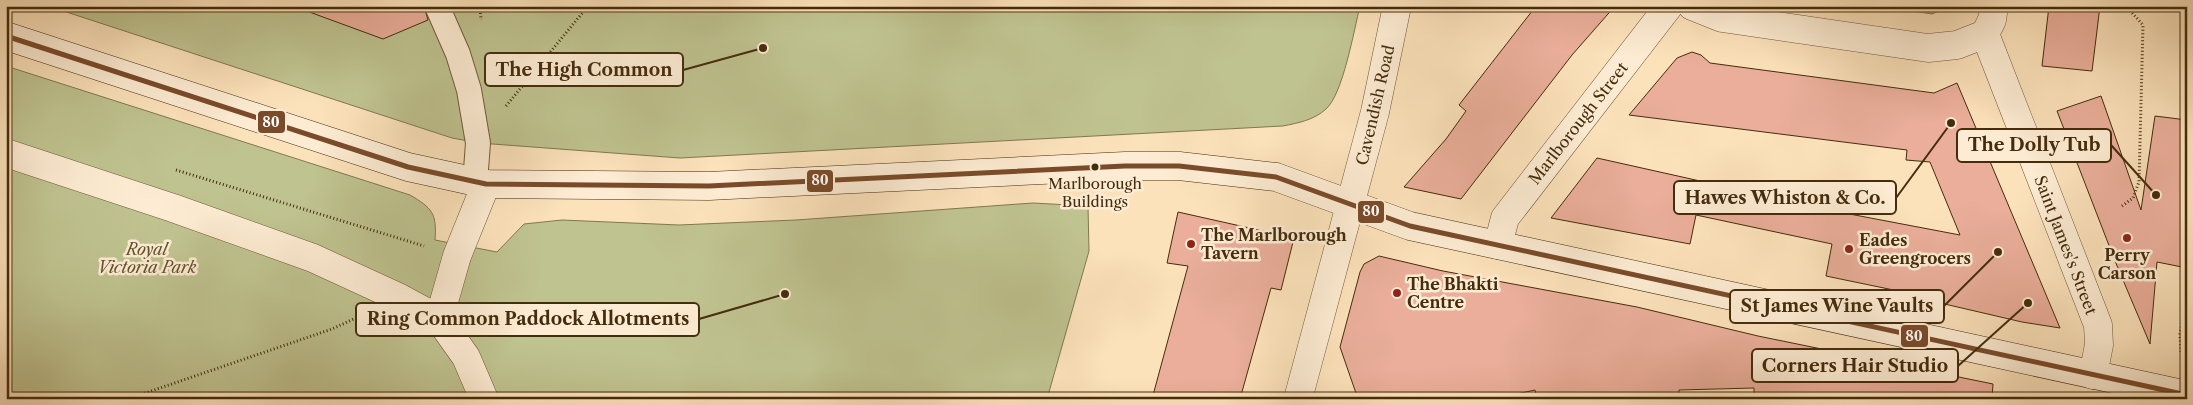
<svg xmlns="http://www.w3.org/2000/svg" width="2193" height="405" font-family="'Libre Caslon Text',serif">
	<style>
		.green { fill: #bfc390; stroke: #82784e }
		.building { fill: #eaae9a; stroke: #442c0d }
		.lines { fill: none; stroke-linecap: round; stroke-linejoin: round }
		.lane-casing { stroke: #725a38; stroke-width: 26 }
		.street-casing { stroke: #725a38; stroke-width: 29 }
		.secondary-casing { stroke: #442c0d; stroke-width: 29 }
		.path { stroke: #442c0d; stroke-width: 3; stroke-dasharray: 1 2.5; stroke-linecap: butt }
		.lane { stroke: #fdecd3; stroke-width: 24 }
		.street { stroke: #fdecd3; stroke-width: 28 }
		.secondary { stroke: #fdecd3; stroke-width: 28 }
		.bus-1-casing { stroke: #fdecd3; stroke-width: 9 }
		.bus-1 { stroke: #7a4b2a; stroke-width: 5 }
		.bus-dot { fill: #442c0d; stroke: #fdecd3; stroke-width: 2 }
		.poi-dot { fill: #8f2418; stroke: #fdecd3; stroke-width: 2 }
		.labels { text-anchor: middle; stroke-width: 5; stroke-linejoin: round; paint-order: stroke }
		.bus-label { font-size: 15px; fill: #442c0d; stroke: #fdecd3 }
		.street-label { font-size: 16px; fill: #442c0d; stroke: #fdecd3 }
		.poi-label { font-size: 16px; font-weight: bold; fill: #442c0d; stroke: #fdecd3; text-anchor: start }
		.park-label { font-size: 16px; font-style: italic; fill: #63522e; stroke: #fdecd3 }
		.leader { fill: none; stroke: #442c0d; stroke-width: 2 }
		.callout-dot { fill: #442c0d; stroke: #fdecd3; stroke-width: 2 }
		.callout { fill: #fdecd3; stroke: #442c0d; stroke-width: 2 }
		.callout-label { font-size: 18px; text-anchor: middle; font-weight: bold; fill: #442c0d }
		.line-badge { stroke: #fdecd3; stroke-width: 2 }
		.badge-label { font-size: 14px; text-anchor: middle; font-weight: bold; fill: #fff }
	</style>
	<rect width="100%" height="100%" fill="#fce2bb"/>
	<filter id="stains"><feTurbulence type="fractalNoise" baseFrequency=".004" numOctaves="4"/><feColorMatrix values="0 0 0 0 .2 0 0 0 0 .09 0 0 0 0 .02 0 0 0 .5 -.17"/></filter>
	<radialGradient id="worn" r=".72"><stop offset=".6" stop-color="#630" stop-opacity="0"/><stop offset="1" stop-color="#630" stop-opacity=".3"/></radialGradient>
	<path class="green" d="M 48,6 L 1360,6 C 1354,30 1343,94 1326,109 C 1314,120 1298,123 1283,126 L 680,158 L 479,143 L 452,138 Z
		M 1880,6 L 1951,6 L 1932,14 Z
		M 6,66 L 410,195 C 432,208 437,213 435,240 L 497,252 L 524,224 L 562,220 L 679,225 L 796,220 L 1033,203 L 1088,206 L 1089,251 L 1047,399 L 6,399 Z"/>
	<path class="building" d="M 304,6 L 424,6 L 428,20 L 383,39 L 304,10 Z
		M 1536,6 L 1615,6 L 1572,55 L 1461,199 L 1404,187 L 1446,139 L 1466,111 L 1459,105 Z
		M 2049,6 L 2100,6 L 2092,71 L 2042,66 Z
		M 1692,52 L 1701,55 L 1710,63 L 1934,93 L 1957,83 L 2060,328 L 2022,322 L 1936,302 L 1937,299 L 1826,276 L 1832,244 L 1696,215 L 1690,244 L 1551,218 L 1597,158 L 1839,212 L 1960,235 L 1930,162 L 1906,160 L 1907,150 L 1629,115 L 1677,58 Z
		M 2101,96 L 2141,210 L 2155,116 L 2187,120 L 2187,268 L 2157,262 L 2150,344 L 2115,261 L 2057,111 Z
		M 1178,212 L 1294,238 L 1281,290 L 1271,288 L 1240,399 L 1152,399 L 1188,266 L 1167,263 Z
		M 1379,256 L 1443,271 L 1637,307 L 1758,336 L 1993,384 L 1992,399 L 1754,399 L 1754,388 L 1679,390 L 1679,399 L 1609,399 L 1609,394 L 1568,399 L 1537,399 L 1535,390 L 1494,399 L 1358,399 L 1340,347 L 1360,272 L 1364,264 Z"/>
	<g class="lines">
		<defs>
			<path id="lane" d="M 437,6 L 458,54 L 469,90 L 478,143 L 475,183"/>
			<path id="street" d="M 1692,6 L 1722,18 L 1928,48 L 1957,45 L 1985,34 L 1992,20 L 1994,6
				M 1985,34 L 2098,325 L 2099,345 L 2093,375
				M 6,153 L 173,208 L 313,258 L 400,298 L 439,319 L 466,357 L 484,399
				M 1498,245 L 1505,218 L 1669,6
				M 439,319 L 457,256 L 486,184
				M 1298,399 L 1375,112 L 1397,6"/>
			<path id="secondary" d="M 6,36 L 408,167 L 486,184 L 709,186 L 1125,166 L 1179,166 L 1276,177 L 1410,226 L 2187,395"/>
		</defs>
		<use href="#lane" class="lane-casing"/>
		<use href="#street" class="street-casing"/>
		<use href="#secondary" class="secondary-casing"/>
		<path class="path" d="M 480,6 L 481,20
			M 506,106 L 588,6
			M 176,170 L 424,246
			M 2122,206 L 2133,198 L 2139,182 L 2143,25 L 2126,6
			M 2181,352 L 2180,334 L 2187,295
			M 128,399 L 332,329 L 358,317"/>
		<use href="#lane" class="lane"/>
		<use href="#street" class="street"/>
		<use href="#secondary" class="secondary"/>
		<defs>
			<path id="bus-1" d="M 6,36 L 408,167 L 486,184 L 709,186 L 1125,166 L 1179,166 L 1276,177 L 1410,226 L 2187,395"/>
		</defs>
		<use href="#bus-1" class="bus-1-casing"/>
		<use href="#bus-1" class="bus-1"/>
	</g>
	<circle class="bus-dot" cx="1095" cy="167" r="4.5"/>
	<g class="poi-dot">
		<circle cx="2127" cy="238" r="5"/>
		<circle cx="1191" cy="244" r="5"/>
		<circle cx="1849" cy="249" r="5"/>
		<circle cx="1397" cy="293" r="5"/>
	</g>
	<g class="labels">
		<g class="bus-label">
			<text x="1095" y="189">Marlborough<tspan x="1095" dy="18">Buildings</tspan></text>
		</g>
		<g class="street-label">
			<text transform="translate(1375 105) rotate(-77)" y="6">Cavendish Road</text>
			<text transform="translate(1578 123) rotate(-52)" y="6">Marlborough Street</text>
			<text transform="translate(2066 245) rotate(69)" y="6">Saint James's Street</text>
		</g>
		<g class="poi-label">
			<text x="1201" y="241">The Marlborough<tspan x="1201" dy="18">Tavern</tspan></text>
			<text x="1859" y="246">Eades<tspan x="1859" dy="18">Greengrocers</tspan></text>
			<text x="2127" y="261" text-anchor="middle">Perry<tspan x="2127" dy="18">Carson</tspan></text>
			<text x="1407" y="290">The Bhakti<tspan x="1407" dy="18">Centre</tspan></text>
		</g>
		<g class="park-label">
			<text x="147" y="255">Royal<tspan x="147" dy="18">Victoria Park</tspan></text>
		</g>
	</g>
	<path class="leader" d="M763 48L683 70M2156 195L2111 145M1951 123L1896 198M1998 252L1944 306M785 294L699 319M2028 303L1958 366"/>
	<g class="callout-dot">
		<circle cx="763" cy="48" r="5"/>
		<circle cx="2156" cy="195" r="5"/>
		<circle cx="1951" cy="123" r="5"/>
		<circle cx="1998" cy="252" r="5"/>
		<circle cx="785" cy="294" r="5"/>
		<circle cx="2028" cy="303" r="5"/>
	</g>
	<g class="callout">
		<rect x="485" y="53" width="198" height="33" rx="5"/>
		<rect x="1957" y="129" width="154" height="33" rx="5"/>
		<rect x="1674" y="181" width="222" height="33" rx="5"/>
		<rect x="1730" y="290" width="214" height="33" rx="5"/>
		<rect x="356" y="303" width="343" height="33" rx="5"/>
		<rect x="1752" y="349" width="206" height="33" rx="5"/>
	</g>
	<g class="callout-label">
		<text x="584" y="76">The High Common</text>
		<text x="2034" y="151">The Dolly Tub</text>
		<text x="1785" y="204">Hawes Whiston &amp; Co.</text>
		<text x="1837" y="312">St James Wine Vaults</text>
		<text x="528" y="325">Ring Common Paddock Allotments</text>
		<text x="1855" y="372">Corners Hair Studio</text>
	</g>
	<g class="line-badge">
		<rect x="257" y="110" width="29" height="24" rx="5" fill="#7a4b2a"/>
		<rect x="806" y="169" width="28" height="24" rx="5" fill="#7a4b2a"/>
		<rect x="1357" y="200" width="28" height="24" rx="5" fill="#7a4b2a"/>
		<rect x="1900" y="324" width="29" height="24" rx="5" fill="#7a4b2a"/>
	</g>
	<g class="badge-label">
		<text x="271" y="127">80</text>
		<text x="820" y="185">80</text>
		<text x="1371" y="216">80</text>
		<text x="1914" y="341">80</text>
	</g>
	<rect width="2193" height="405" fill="none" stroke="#fce2bb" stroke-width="25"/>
	<rect x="8" y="8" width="2178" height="390" fill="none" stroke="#442c0d" stroke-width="2.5"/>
	<rect x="12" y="12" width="2168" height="380" fill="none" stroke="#442c0d"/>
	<rect width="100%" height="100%" filter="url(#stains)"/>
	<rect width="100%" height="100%" fill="url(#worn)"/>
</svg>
